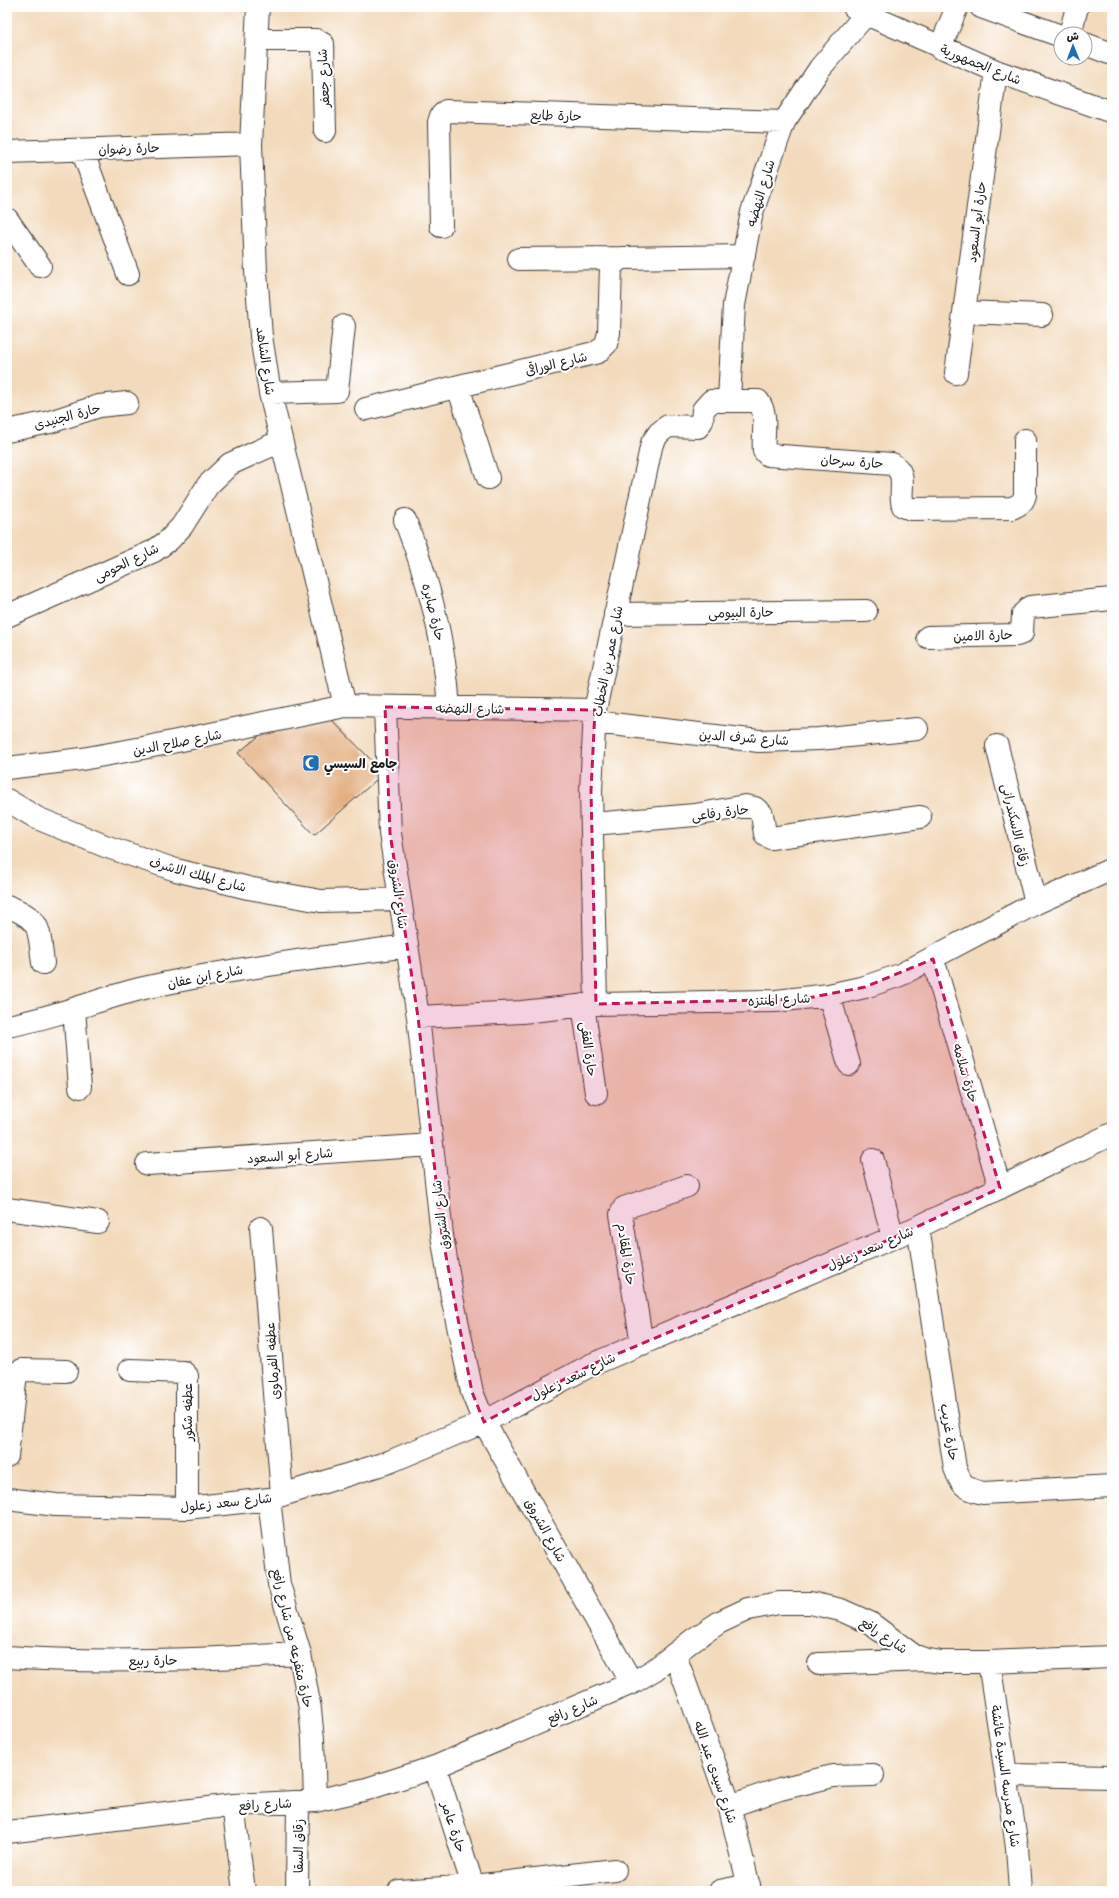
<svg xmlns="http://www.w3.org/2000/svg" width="1119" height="1898" font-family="'Playpen Sans','Playpen Sans Arabic',sans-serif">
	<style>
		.building { fill: #e2ab7b }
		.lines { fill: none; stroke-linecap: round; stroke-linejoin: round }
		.minor-casing { stroke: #3c3834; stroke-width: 24 }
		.minor { stroke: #fff; stroke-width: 22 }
		.marked { fill: #c2185b; fill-opacity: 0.2; stroke: #c2185b; stroke-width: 3; stroke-dasharray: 8 5; stroke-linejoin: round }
		.labels { text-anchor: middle; stroke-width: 4; stroke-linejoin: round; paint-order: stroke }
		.street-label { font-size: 13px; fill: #1c1c1c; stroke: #fff }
		.poi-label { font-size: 13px; font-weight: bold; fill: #1c1c1c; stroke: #fff; text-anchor: start }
	</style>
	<rect width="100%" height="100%" fill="#fff"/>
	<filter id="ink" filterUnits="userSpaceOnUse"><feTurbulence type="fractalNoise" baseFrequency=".025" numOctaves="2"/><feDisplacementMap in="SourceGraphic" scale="8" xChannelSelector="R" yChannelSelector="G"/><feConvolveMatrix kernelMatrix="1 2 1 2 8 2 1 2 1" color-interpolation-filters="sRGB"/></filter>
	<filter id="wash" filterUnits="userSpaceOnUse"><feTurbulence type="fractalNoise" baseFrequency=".012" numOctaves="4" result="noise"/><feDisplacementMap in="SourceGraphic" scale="16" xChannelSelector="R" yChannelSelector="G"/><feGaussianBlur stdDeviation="0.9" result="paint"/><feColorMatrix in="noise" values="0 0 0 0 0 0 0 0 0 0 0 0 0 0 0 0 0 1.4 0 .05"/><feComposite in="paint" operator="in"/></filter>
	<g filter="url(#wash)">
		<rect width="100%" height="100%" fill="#f3dabc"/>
		<g id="blocks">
			<path class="building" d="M 319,707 L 384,773 L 314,835 L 238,753 L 280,719 Z"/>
		</g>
	</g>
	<g filter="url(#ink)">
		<use href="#blocks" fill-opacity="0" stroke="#3c3834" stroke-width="1"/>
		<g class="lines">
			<defs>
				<path id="minor" d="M 258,7 L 251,144 L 256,272 L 261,336 L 270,393 L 345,706
					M 854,7 L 866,14 L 996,71 L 1112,112
					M 981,7 L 1061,36
					M 1070,34 L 1077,7
					M 257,40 L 316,40 L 323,44 L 325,131
					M 1085,44 L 1112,54
					M 940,48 L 957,7
					M 82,150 L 128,274
					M 7,152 L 251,144
					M 7,219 L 40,266
					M 441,226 L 439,122 L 441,116 L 446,111 L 784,122
					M 519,259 L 621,258
					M 964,312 L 1042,315
					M 956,373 L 996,71
					M 458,387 L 488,478
					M 270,393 L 337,391 L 344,326
					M 729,400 L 734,305 L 752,212 L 784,122 L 820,68 L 866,14
					M 366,409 L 598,352 L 606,344 L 609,333 L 611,266 L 621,258 L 744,256
					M 7,431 L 50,422 L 99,406 L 127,403
					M 405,520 C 430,584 444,639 449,707
					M 615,614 L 866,611
					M 7,616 L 154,551 L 169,540 L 182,526 L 208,485 L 230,464 L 281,441
					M 928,637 L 1017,635 L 1022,633 L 1023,614 L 1030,607 L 1112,599
					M 385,707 L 390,833 L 418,1017 L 442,1235 L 452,1297 L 472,1392 L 484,1422 L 632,1683
					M 595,722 L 759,741 L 819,739 L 917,729
					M 997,746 L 1036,903
					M 7,768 L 82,759 L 148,747 L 345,706 L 595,710
					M 7,800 L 37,818 L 105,846 L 176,870 L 248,888 L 321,901 L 400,899
					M 593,824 L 695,815 L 745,806 L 755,808 L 762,814 L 765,834 L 771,838 L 920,817
					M 7,906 C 43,920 38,928 43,963
					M 933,959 L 1000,1188
					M 829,995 L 849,1064
					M 596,1004 L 591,791 L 595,710 L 652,443 L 659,433 L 668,426 L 698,427 L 702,421 L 703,410 L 711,401 L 758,401 C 769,415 762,434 764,451 L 768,455 L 892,464 C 909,474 898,491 903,506 L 911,509 L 1012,508 C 1019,505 1023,503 1025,495 L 1025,440
					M 583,1005 L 596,1093
					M 74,1009 L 80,1087
					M 418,1017 L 522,1012 L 596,1004 L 776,1001 L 829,995 L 865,987 L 900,975 L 1036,903 L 1112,869
					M 7,1026 C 54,1018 98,999 144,988 C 231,968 319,958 407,946
					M 873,1160 L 893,1238
					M 147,1164 L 432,1145
					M 7,1209 L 98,1222
					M 918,1227 L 955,1468 C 961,1485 965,1489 983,1493 L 1112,1486
					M 261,1228 L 282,1495
					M 642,1344 L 621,1214 L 624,1208 L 687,1186
					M 130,1370 L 183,1372 L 187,1376 L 187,1508
					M 7,1456 L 16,1373 L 22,1370 L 66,1371
					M 7,1499 L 56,1505 L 187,1508 L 269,1499 L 389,1462 L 484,1422 L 591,1365 L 918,1227 L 1112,1134
					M 269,1499 L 279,1584 L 300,1654 L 310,1709 L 313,1739 L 315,1801
					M 675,1655 L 728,1800 L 750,1891
					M 7,1657 C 105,1664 202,1659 300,1654
					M 989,1662 L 1017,1847 L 1020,1891
					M 819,1664 L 926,1660
					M 435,1767 L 473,1886
					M 1006,1775 L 1112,1777
					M 233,1805 L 244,1891
					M 730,1806 L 780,1789 L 833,1776 L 873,1775
					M 7,1832 L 233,1805 L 315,1801 L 367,1789 L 435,1767 L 632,1683 L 654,1670 L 694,1639 L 720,1622 L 748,1609 L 779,1603 L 810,1603 L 841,1610 L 870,1623 L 913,1655 L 927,1660 L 941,1662 L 989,1662 L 1112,1657
					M 297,1891 L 298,1802
					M 399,1891 L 473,1886 L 615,1870
					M 720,1891 L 749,1885"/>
			</defs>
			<use href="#minor" class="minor-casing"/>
			<use href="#minor" class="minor"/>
		</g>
	</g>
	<path class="marked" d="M 385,707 L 595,710 L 591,791 L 596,1004 L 803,999 L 865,987 L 933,959 L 1000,1188 L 893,1238 L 591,1365 L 484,1422 L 472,1392 L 442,1235 L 418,1017 L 390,833 Z"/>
	<defs>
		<symbol id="mosque-square" viewBox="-11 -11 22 22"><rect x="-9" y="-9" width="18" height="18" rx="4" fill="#1f6fb2" stroke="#fff"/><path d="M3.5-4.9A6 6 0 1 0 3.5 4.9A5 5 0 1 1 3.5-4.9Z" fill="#fff"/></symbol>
	</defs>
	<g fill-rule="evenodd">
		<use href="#mosque-square" x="301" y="753" width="20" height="20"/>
	</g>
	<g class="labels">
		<g class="street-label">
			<text transform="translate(981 64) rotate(22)" y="5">شارع الجمهورية</text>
			<text transform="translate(323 78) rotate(-93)" y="5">شارع جعفر</text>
			<text transform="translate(556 115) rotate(2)" y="5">حارة طايع</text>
			<text transform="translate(129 148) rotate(-2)" y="5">حارة رضوان</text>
			<text transform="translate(760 193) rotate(-73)" y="5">شارع النهضه</text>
			<text transform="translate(976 222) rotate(-83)" y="5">حارة أبو السعود</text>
			<text transform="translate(266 361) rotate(82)" y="5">شارع الشاهد</text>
			<text transform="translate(556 363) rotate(-14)" y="5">شارع الوراقى</text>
			<text transform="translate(67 416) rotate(-15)" y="5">حارة الجنيدى</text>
			<text transform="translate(852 461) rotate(4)" y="5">حارة سرحان</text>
			<text transform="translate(126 562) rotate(-26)" y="5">شارع الحومى</text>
			<text transform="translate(434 612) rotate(76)" y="5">حارة صابره</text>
			<text transform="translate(741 612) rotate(-1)" y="5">حارة البيومى</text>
			<text transform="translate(983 635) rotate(-2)" y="5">حارة الامين</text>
			<text transform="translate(607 661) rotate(-79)" y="5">شارع عمر بن الخطاب</text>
			<text transform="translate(470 708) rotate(1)" y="5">شارع النهضه</text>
			<text transform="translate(744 737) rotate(4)" y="5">شارع شرف الدين</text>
			<text transform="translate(177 742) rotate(-11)" y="5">شارع صلاح الدين</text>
			<text transform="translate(720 812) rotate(-7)" y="5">حارة رفاعى</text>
			<text transform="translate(1016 825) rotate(77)" y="5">زقاق الاسكندرانى</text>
			<text transform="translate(198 874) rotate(15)" y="5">شارع الملك الاشرف</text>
			<text transform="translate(399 894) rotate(82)" y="5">شارع الشروق</text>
			<text transform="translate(205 976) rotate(-11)" y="5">شارع ابن عفان</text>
			<text transform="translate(779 999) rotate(-3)" y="5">شارع المنتزه</text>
			<text transform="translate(589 1049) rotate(82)" y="5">حارة الفقى</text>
			<text transform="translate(966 1073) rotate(74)" y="5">حارة سلامه</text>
			<text transform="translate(290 1155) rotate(-4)" y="5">شارع أبو السعود</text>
			<text transform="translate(440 1215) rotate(-97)" y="5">شارع الشروق</text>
			<text transform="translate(870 1248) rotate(-23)" y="5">شارع سعد زعلول</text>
			<text transform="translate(627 1254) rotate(81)" y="5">حارة المقادم</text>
			<text transform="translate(272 1361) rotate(-94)" y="5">عطفه الفرماوى</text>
			<text transform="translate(573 1376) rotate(-26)" y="5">شارع سعد زعلول</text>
			<text transform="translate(187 1412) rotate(-90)" y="5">عطفه شكور</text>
			<text transform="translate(950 1432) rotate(81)" y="5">حارة غريب</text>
			<text transform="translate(226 1502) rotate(-6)" y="5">شارع سعد زعلول</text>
			<text transform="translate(546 1530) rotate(61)" y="5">شارع الشروق</text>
			<text transform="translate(884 1635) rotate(34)" y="5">شارع رافع</text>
			<text transform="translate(293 1638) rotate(77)" y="5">حارة متفرعه من شارع رافع</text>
			<text transform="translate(153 1660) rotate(-1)" y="5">حارة ربيع</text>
			<text transform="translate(572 1709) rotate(-23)" y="5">شارع رافع</text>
			<text transform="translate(716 1772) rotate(71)" y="5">شارع سيدى عبد الله</text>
			<text transform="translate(1006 1776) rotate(82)" y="5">شارع مدرسه السيدة عائشة</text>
			<text transform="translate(265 1804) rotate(-3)" y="5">شارع رافع</text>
			<text transform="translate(454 1827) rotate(72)" y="5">حارة عامر</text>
			<text transform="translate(298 1846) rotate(-90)" y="5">زقاق السقا</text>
		</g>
		<g class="poi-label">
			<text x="324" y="768">جامع السيسي</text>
		</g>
	</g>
	<rect width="1119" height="1898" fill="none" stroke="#fff" stroke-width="24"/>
	<g transform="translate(1073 46) rotate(359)"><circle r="19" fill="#ffffff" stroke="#a4a4a4"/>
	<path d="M0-3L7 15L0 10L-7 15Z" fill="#1f6fb2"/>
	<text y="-6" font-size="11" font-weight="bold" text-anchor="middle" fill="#1c1c1c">ش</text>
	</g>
</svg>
